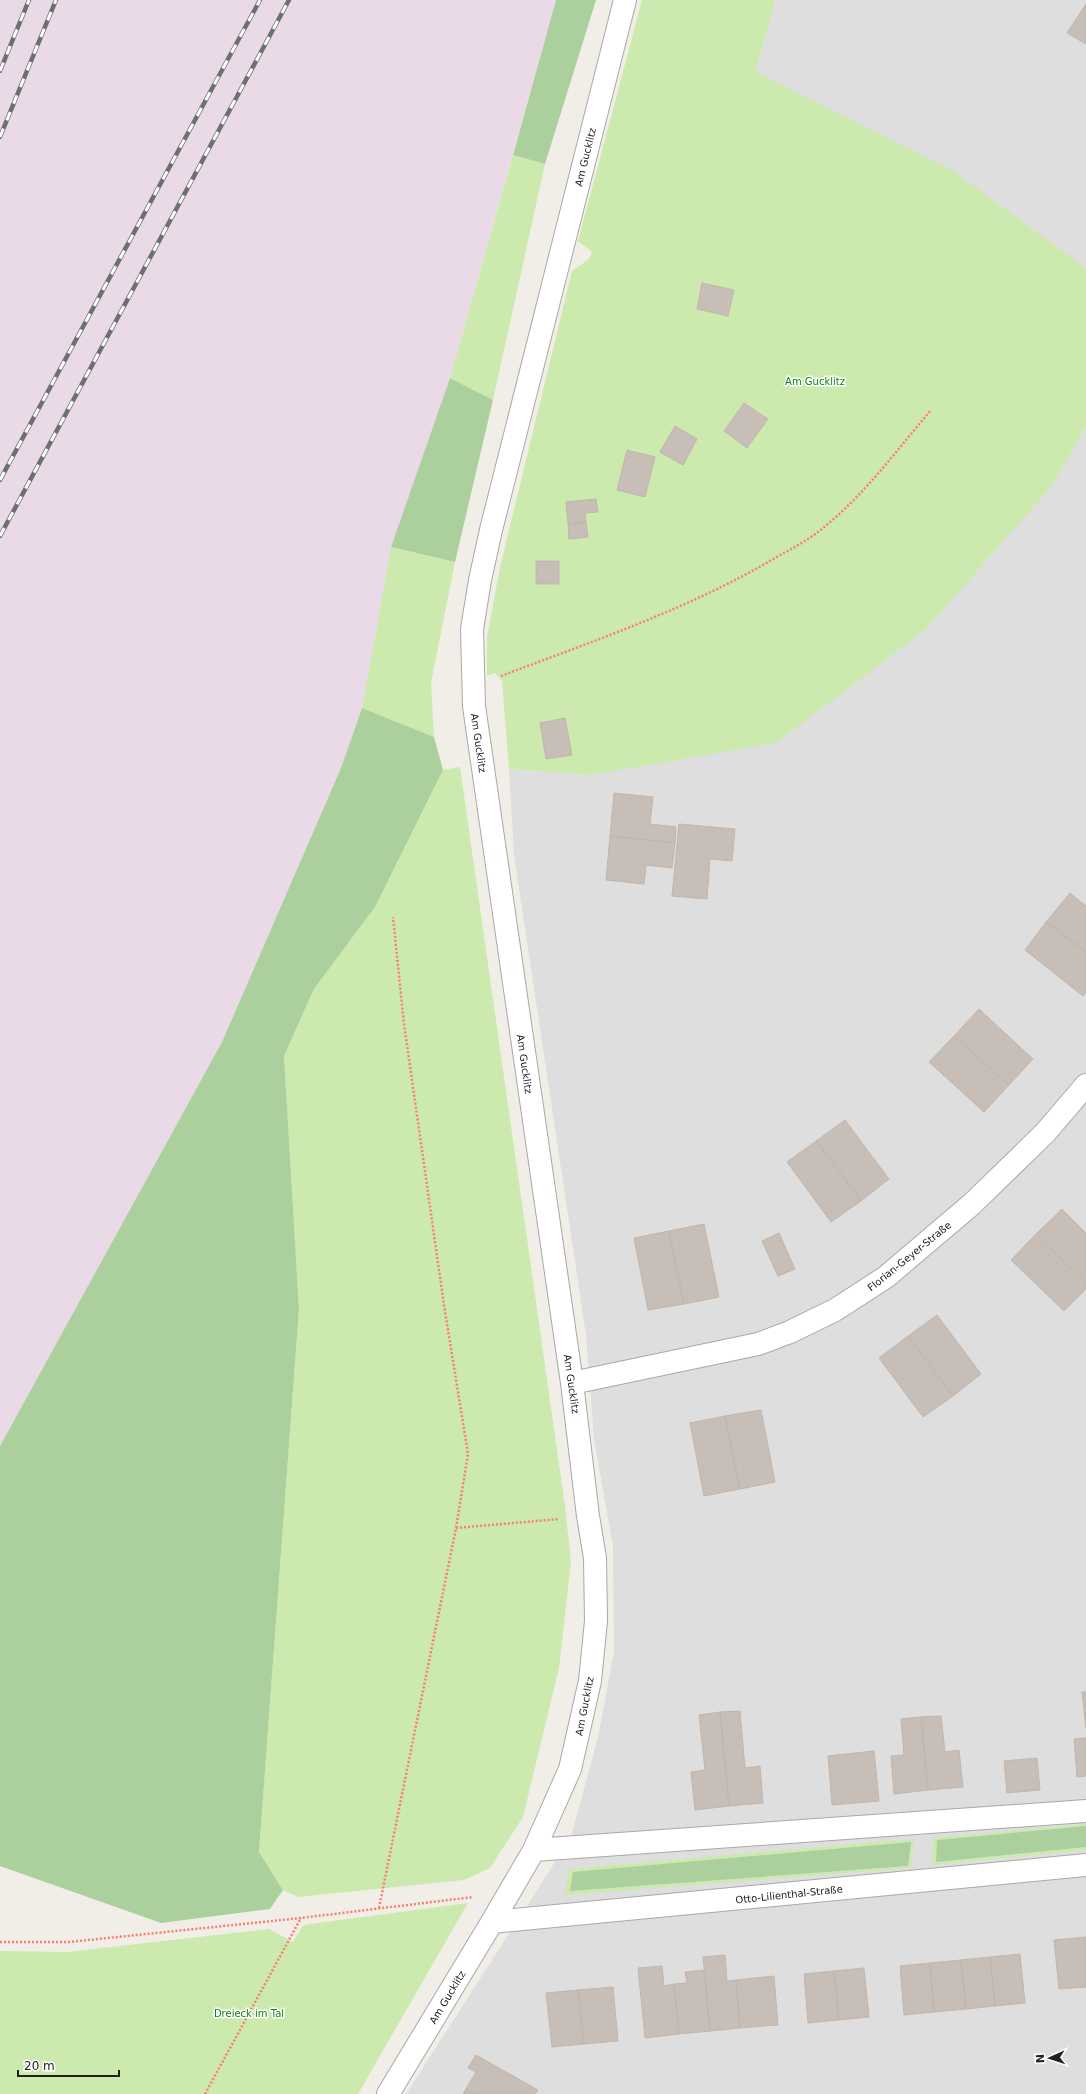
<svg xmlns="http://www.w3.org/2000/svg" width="1086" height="2094" font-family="'DejaVu Sans',sans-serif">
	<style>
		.residential { fill: #dfdede }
		.industrial { fill: #ead9e7 }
		.grass { fill: #cceaae; fill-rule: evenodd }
		.forest { fill: #acd09d }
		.building { fill: #c6beb7; stroke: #c3b5aa }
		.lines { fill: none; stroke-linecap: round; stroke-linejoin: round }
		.minor-casing { stroke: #a8a8a8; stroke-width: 24 }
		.path { stroke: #f97e71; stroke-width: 2.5; stroke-dasharray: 2 2; stroke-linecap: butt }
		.minor { stroke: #fff; stroke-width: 22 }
		.rail-casing { stroke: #6f6f6f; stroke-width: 4.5 }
		.rail { stroke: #fff; stroke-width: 3; stroke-dasharray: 9; stroke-linecap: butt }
		.labels { text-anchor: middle; stroke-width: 3; stroke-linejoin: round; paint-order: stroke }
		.street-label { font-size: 10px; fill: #212121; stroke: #fff }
		.park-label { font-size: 10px; fill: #0d8116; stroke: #fff }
	</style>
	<rect width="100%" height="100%" fill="#f1eee7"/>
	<path class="residential" d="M 775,0 L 1086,0 L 1086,268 L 756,72 Z
		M 1086,427 L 1086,2094 L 406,2094 L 571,1837 L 598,1737 L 614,1652 L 613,1547 L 594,1439 L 586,1335 L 514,855 L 509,769 L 590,775 L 1052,486 Z"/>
	<path class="industrial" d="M 0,0 L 556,0 L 450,378 L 391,547 L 362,708 L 341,768 L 222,1042 L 0,1446 Z"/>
	<path class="grass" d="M 642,0 L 775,0 L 756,72 L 953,171 L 1086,268 L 1086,427 L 1052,486 L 925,630 L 776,743 L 590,775 L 509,769 L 502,681 L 495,673 L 487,676 L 487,637 L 500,567 L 572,271 L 589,259 L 592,252 L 578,241 Z
		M 513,155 L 545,164 L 493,400 L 450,378 Z
		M 391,547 L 455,562 L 431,683 L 434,737 L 362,708 Z
		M 460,767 L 565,1506 L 571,1562 L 559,1668 L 523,1817 L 490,1868 L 464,1880 L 298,1897 L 283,1890 L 259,1852 L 299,1309 L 284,1056 L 314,989 L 375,907 L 443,770 Z
		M 1086,1824 L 1086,1826 L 936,1861 L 1086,1847 L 1086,1850 L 931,1865 L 934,1838 Z
		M 914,1839 L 911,1868 L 564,1895 L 569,1869 ZM 911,1842 L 908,1866 L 570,1891 Z
		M 468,1903 L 358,2094 L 0,2094 L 0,1951 L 67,1952 L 269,1929 L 293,1942 L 303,1925 Z"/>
	<path class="forest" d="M 556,0 L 596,0 L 545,164 L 513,155 Z
		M 450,378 L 493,400 L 455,562 L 391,547 Z
		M 362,708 L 434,737 L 443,770 L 375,907 L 314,989 L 284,1056 L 299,1309 L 259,1852 L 283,1890 L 270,1909 L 161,1923 L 0,1866 L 0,1446 L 222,1042 L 341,768 Z
		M 1086,1826 L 1086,1847 L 936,1862 L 937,1840 Z
		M 911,1842 L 908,1866 L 570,1891 L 573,1872 Z"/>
	<path class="building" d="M 1086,4 L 1086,44 L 1067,33 Z
		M 702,283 L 734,290 L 728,316 L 697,309 Z
		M 744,403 L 768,419 L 747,448 L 724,431 Z
		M 675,426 L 697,439 L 683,465 L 660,452 Z
		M 627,450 L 655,457 L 645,497 L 617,490 Z
		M 596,499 L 598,512 L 585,513 L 586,522 L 568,524 L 566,502 Z
		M 586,522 L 588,537 L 569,539 L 568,524 Z
		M 536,561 L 559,561 L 559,584 L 536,584 Z
		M 565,718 L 572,755 L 546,759 L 540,723 Z
		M 614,793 L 653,797 L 650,824 L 676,827 L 675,843 L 610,836 Z
		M 679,824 L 735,829 L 732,861 L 710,859 L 707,899 L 672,896 Z
		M 610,836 L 675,843 L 672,868 L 646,865 L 644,884 L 606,880 Z
		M 1070,893 L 1086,906 L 1086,952 L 1046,922 Z
		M 1046,922 L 1086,952 L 1086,992 L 1083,996 L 1025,950 Z
		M 979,1009 L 1033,1059 L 1009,1085 L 954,1036 Z
		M 954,1036 L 1009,1085 L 984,1112 L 929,1062 Z
		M 845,1120 L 889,1179 L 861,1201 L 816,1141 Z
		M 816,1141 L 861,1201 L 831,1222 L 787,1162 Z
		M 1062,1209 L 1086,1233 L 1086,1283 L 1036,1234 Z
		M 704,1224 L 719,1297 L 684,1304 L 669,1231 Z
		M 669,1231 L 684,1304 L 648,1310 L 634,1238 Z
		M 779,1233 L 795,1269 L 778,1276 L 762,1241 Z
		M 1036,1234 L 1086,1283 L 1086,1289 L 1064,1311 L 1011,1260 Z
		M 937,1315 L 981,1374 L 953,1396 L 908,1336 Z
		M 908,1336 L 953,1396 L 923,1417 L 879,1358 Z
		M 761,1410 L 775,1482 L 740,1489 L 725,1416 Z
		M 725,1416 L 740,1489 L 704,1496 L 690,1423 Z
		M 1082,1692 L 1086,1692 L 1086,1728 Z
		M 740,1711 L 745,1768 L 760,1766 L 763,1803 L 729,1806 L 720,1712 Z
		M 720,1712 L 729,1806 L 695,1810 L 691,1772 L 705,1770 L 699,1715 Z
		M 941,1716 L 945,1752 L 959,1750 L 963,1787 L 928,1790 L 921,1717 Z
		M 921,1717 L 928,1790 L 894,1794 L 891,1756 L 904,1755 L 901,1719 Z
		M 1086,1738 L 1086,1776 L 1077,1777 L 1074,1739 Z
		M 874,1751 L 879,1801 L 832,1805 L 828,1756 Z
		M 1037,1758 L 1040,1790 L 1007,1793 L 1004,1761 Z
		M 1086,1937 L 1086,1987 L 1059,1989 L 1054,1940 Z
		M 1020,1954 L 1025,2003 L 995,2006 L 990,1957 Z
		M 725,1955 L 727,1981 L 736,1980 L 740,2028 L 710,2031 L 703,1957 Z
		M 990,1957 L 995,2006 L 966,2009 L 961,1960 Z
		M 961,1960 L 966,2009 L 934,2012 L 930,1963 Z
		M 930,1963 L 934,2012 L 904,2015 L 900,1966 Z
		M 662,1966 L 664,1986 L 674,1984 L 679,2034 L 645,2038 L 638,1968 Z
		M 864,1968 L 869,2017 L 839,2020 L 834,1971 Z
		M 704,1970 L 710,2031 L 679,2034 L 674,1984 L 687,1983 L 685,1972 Z
		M 834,1971 L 839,2020 L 808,2023 L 804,1974 Z
		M 774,1976 L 778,2025 L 740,2028 L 736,1980 Z
		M 613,1987 L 618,2041 L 584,2044 L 578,1990 Z
		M 578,1990 L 584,2044 L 552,2047 L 546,1993 Z
		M 476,2055 L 538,2090 L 535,2094 L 474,2094 L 466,2089 L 476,2072 L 468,2068 Z
		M 466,2089 L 474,2094 L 463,2094 Z"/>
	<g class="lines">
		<defs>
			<path id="minor" d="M 572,1383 L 758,1344 L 790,1332 L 835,1310 L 886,1277 L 972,1204 L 1045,1133 L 1086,1085
				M 534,1850 L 1086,1811
				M 492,1922 L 1086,1865
				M 388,2094 L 492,1922 L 534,1850 L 570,1769 L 590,1681 L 596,1621 L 595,1558 L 588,1516 L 572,1383 L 474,706 L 472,629 L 480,580 L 491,530 L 625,0"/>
		</defs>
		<use href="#minor" class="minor-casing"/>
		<path class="path" d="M 501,676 C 591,642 685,610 768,562 C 787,551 806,542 823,528 C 864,495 897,450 931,410
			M 456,1528 L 559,1519
			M 379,1908 L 456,1528 L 468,1454 L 444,1305 L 404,1024 L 393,917
			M 0,1942 L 69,1942 L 301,1918 L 473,1897
			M 205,2094 L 301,1918"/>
		<use href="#minor" class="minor"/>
		<defs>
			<path id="rail" d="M 0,71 L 29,0
				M 0,137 L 56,0
				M 0,480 L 260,0
				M 0,536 L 289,0"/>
		</defs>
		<use href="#rail" class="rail-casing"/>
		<use href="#rail" class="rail"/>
	</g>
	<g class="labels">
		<g class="street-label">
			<text transform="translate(585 157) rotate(-76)" y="4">Am Gucklitz</text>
			<text transform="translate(479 743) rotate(82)" y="4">Am Gucklitz</text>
			<text transform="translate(525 1064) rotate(82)" y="4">Am Gucklitz</text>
			<text transform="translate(909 1256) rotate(-39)" y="4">Florian-Geyer-Straße</text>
			<text transform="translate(572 1384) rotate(82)" y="4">Am Gucklitz</text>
			<text transform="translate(584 1706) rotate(-79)" y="4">Am Gucklitz</text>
			<text transform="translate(789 1894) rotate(-6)" y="4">Otto-Lilienthal-Straße</text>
			<text transform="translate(447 1997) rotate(-59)" y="4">Am Gucklitz</text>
		</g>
		<g class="park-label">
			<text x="815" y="385">Am Gucklitz</text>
			<text x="249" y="2017">Dreieck im Tal</text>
		</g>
	</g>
	<g transform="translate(1050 2058) rotate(267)" stroke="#ffffff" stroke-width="3" paint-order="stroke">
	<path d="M0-3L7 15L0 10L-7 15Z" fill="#212121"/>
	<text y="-6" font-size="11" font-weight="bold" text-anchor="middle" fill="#212121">N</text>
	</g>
	<path d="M18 2070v6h101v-6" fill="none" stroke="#212121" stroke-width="2"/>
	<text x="24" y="2070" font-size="12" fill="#212121" stroke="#ffffff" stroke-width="3" paint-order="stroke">20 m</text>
</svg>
